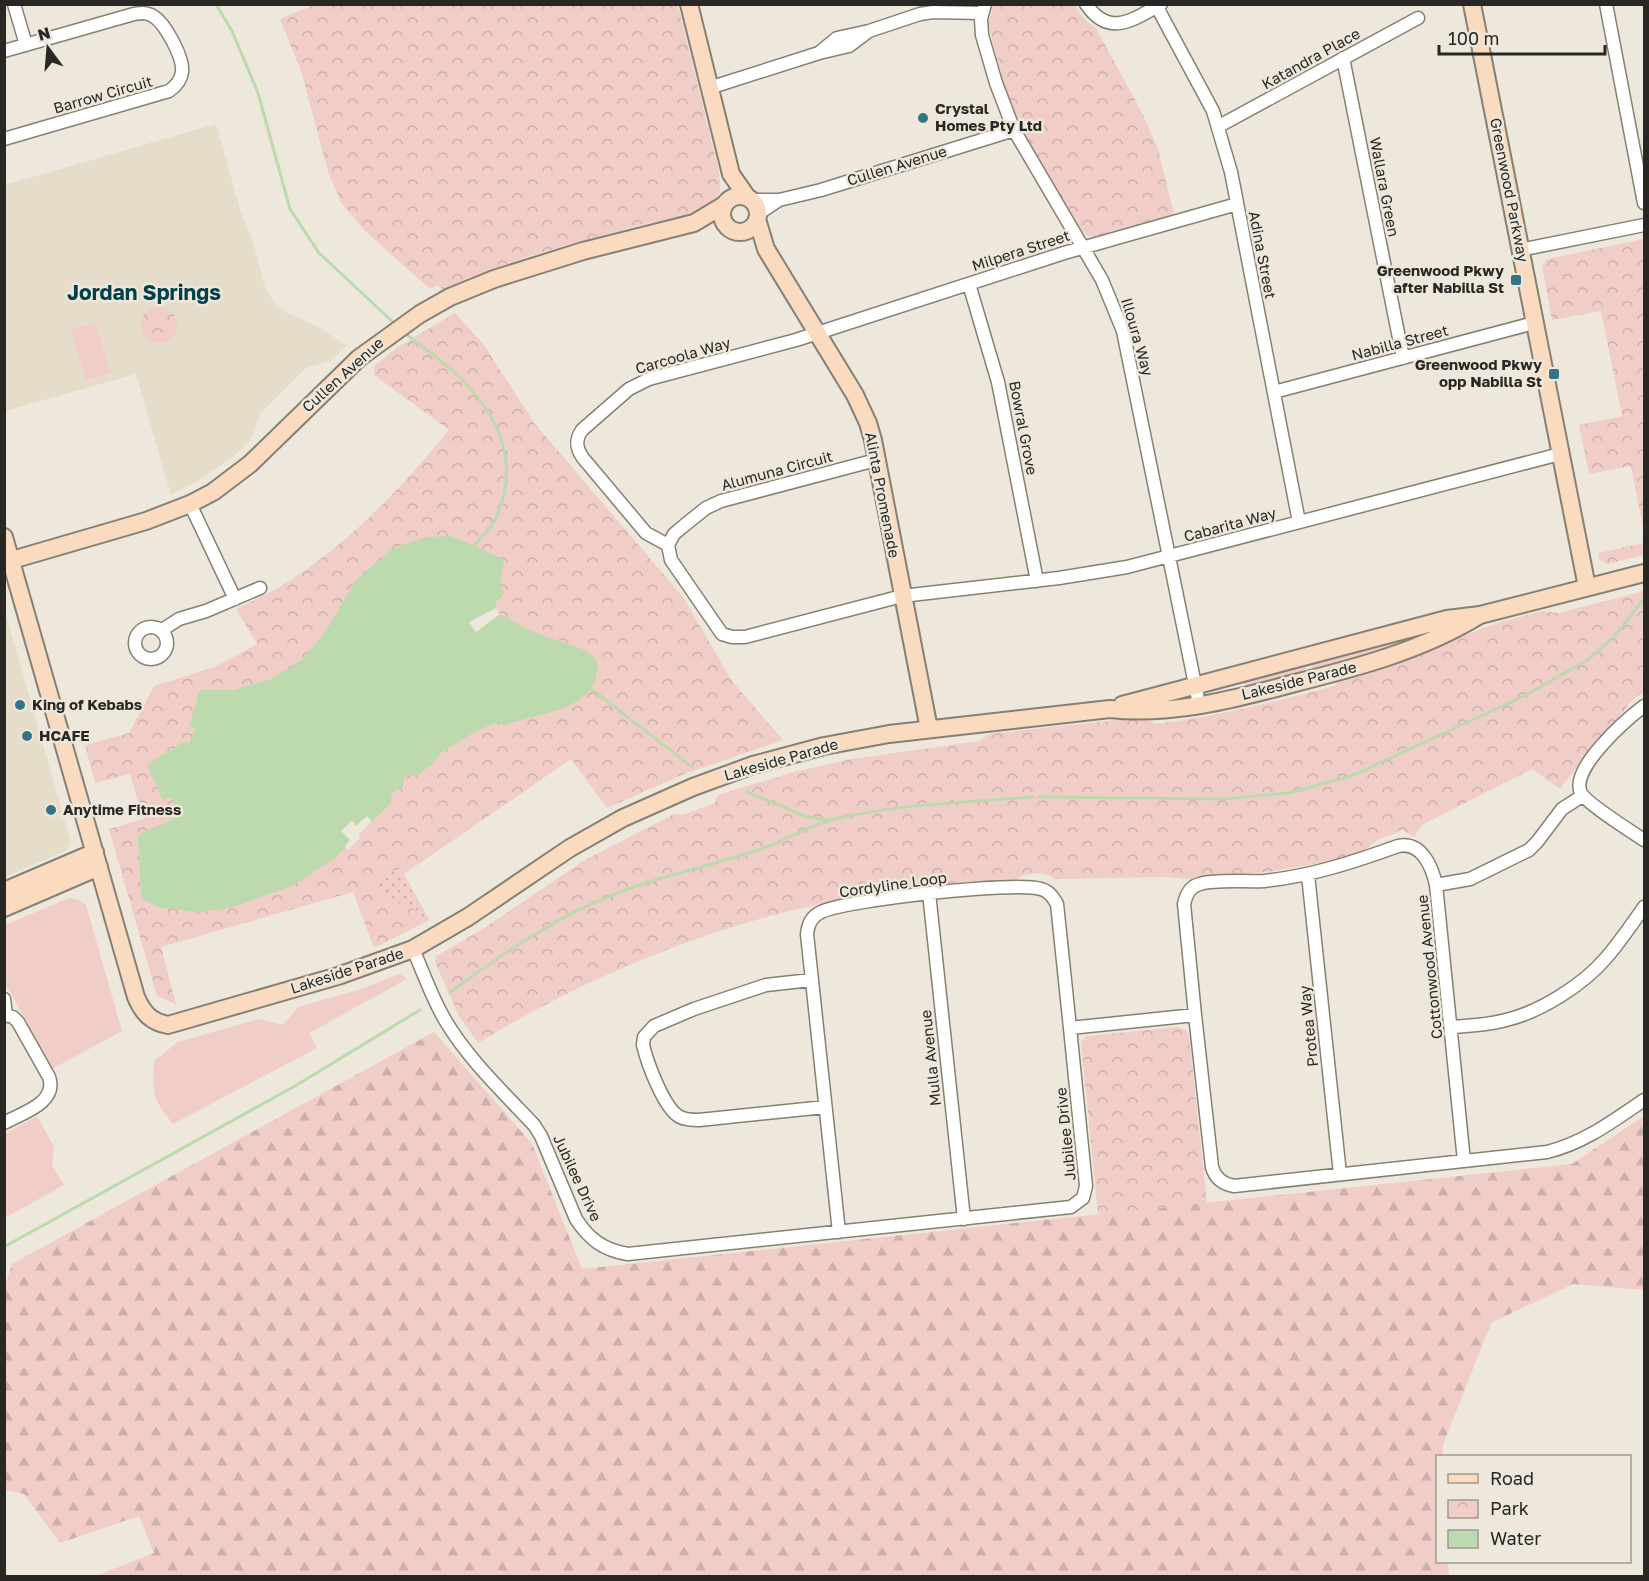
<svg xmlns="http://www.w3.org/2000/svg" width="1649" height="1581" font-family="'Golos Text',sans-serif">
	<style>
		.built { fill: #e5dcca }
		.grass { fill: #f0cdc6 }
		.forest { fill: url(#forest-firs) }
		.park { fill: url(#park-crowns) }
		.garden { fill: url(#garden-dots) }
		.water { fill: #bddaae }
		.pier { fill: #eee7db }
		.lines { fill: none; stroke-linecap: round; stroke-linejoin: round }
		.stream { stroke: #bddaae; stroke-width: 3 }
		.street-casing { stroke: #858075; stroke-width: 15 }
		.secondary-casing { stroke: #858075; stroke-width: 20 }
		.street { stroke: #fff; stroke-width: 12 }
		.secondary { stroke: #fadbbf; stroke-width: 16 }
		.poi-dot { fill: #327685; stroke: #eee7db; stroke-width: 2 }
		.labels { text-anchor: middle; stroke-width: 5; stroke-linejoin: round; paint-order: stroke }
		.street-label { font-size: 15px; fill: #292723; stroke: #eee7db }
		.poi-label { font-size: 15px; font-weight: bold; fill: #292723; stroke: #eee7db; text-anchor: start }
		.district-label { font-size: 21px; font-weight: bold; fill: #00404b; stroke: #eee7db }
	</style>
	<defs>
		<pattern id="forest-firs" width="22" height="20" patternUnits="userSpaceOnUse" patternTransform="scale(1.5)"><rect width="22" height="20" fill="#f0cdc6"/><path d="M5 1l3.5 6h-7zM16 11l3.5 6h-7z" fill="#ceb0aa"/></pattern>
		<pattern id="park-crowns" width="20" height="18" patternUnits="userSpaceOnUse" patternTransform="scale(1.5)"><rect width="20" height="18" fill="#f0cdc6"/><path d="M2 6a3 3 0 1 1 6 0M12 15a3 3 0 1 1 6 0" fill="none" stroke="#ceb0aa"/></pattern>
		<pattern id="garden-dots" width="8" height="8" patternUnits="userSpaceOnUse" patternTransform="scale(1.5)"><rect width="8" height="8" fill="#f0cdc6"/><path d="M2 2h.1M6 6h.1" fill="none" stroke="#ceb0aa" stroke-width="1.8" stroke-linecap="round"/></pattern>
	</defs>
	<rect width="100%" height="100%" fill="#eee7db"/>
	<path class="built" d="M 216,124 L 240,209 L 253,242 L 265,287 L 274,302 L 287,313 L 317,326 L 347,346 L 330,361 L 307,367 L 260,414 L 251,440 L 230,459 L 196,482 L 171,495 L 136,374 L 5,411 L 5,185 Z
		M 5,611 L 71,843 L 67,850 L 5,877 Z"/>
	<path class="grass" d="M 96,323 L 110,373 L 86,380 L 71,330 Z
		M 1441,626 L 1401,647 L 1313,672 L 1310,660 Z
		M 1304,662 L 1307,674 L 1260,685 L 1241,684 L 1240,679 Z
		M 69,898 L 79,900 L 86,905 L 122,1031 L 52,1069 L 5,982 L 5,925 Z
		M 400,974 L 407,979 L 309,1033 L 317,1048 L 173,1124 C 151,1096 153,1096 154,1061 L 178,1042 L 259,1019 L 283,1025 L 298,1007 L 358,990 Z
		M 37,1116 L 54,1147 L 52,1166 L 64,1185 L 5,1218 L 5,1134 Z"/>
	<path class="forest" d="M 434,1032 L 532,1144 L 582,1269 L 1572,1164 L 1644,1116 L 1644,1290 L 1573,1284 L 1491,1323 L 1443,1445 L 1443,1456 L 1438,1456 L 1438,1562 L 1448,1562 L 1449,1576 L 96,1576 L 154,1553 L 139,1516 L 60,1543 L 24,1494 L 5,1490 L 4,1289 L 12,1264 Z"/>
	<path class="park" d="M 316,4 L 678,5 L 719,172 C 721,187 722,200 707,208 C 697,215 656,221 640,225 C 574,243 505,260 443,290 L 438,285 L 430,289 L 365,231 L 342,204 L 329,175 L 301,71 L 280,19 Z
		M 994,5 L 1074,5 L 1085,20 L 1096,28 L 1143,115 L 1158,149 L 1174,214 L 1094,237 L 1088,236 L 1083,232 L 1028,142 L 1017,119 L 1007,94 L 990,32 L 989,22 Z
		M 1644,239 L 1644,532 L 1631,466 L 1589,474 L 1579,425 L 1622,416 L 1601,311 L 1552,320 L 1542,266 L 1547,259 Z
		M141 325a18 18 0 1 1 36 0a18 18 0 1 1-36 0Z
		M 455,313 L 484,345 L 535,424 L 683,597 L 732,681 L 783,740 L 684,774 L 607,808 L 571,759 L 404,874 L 430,921 L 427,921 L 374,948 L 353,892 L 161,947 L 176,1004 L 157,996 L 109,829 L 143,819 L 130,774 L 95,783 L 85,745 L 129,733 L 154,686 L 215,667 L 257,644 L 236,609 C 257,599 278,589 297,576 C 355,537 405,484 449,430 L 374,375 L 374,366 L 398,347 Z
		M 1644,543 L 1644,555 L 1607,564 L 1599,559 L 1598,553 Z
		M 1644,591 L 1644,691 L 1630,702 L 1622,714 L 1603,733 L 1560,789 L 1532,769 L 1422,825 L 1414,837 L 1402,830 L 1377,840 L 1366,850 L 1337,860 L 1267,872 L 1201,876 L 1191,879 L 1167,877 L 1054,879 C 1048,872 1033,873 1024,875 C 1020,876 1017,880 1012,881 C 1008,882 1003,881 998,881 C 810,889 638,946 478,1043 L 459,1016 L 435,962 L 436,956 L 481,930 L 585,860 L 674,814 L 683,815 L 715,803 L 718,795 L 794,772 L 852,759 L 980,741 L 989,734 L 1145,717 L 1155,724 C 1216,716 1275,702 1334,686 L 1342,678 L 1403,659 L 1497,623 L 1542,611 L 1559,613 Z
		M 1178,1027 L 1186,1030 L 1189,1036 L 1207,1203 L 1098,1214 L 1081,1042 L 1087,1036 Z"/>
	<path class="garden" d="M 401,868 L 427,921 C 415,916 411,899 396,904 L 383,896 L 373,884 L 389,877 L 390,872 Z"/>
	<path class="water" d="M 451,536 L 504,559 L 500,586 L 504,592 L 501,598 L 495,601 C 496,608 498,613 503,617 L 508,616 C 517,629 568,644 585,650 C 594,657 599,661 597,673 C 590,713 534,713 504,726 L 498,722 L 478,730 L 442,752 L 435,761 L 416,777 L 413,774 L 405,777 L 403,780 L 403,787 L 391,792 L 392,799 L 390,804 L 336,857 L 294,885 L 231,908 L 197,912 L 160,908 L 141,898 L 138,835 L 179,816 L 171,797 L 163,800 L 147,765 L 183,742 L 189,744 L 195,728 L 189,726 L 200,690 L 233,690 L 271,679 L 303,659 L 327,629 L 356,580 L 392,549 L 426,537 Z"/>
	<path class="pier" d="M 496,608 L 500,614 L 476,632 L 469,622 Z
		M 367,816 L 372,821 L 359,835 L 360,838 L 348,850 L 345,847 L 350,840 L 341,831 L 352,821 L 356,826 Z"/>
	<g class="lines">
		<path class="stream" d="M 216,4 L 232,31 L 258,93 L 290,209 L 319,253 L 396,325
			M 405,333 C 422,347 440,359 455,373 C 499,414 522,462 495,520 C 490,530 479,540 472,548
			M 587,688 L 594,691 L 692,767
			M 747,792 L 807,817 L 830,820
			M 1039,797 L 1223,799 L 1289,793 L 1354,775 L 1524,696 L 1586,661 L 1613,638 L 1644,599
			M 450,992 C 499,957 549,921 605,898 C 655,877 707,867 758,850 C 783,842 808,826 834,819 C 899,804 967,802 1033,797
			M 4,1247 L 295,1086 L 420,1010"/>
		<defs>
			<path id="street" d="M 14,4 L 26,45
				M 985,4 L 981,19 L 982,35 L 996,83 L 1014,130 L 1102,280 L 1123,331 L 1199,704
				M 1086,4 C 1109,38 1133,20 1161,4
				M 1606,4 L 1644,203
				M 1157,7 L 1213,111 L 1231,172 L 1299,522
				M 4,51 L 134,14 C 141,13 147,12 153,16 C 165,23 184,58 182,72 C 181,81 176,86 169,91 L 4,139
				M 820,52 L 837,38 L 869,31 L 920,14 L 933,12 L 981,13
				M 1343,58 L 1403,358
				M 709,88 L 819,53 L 849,46 L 869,31
				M 1219,126 L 1418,18
				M 752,200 L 779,200 L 821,190 L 1014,130
				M 758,214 L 779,200
				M 1520,250 L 1644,225
				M 969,284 L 998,382 L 1037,581
				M 1274,392 L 1534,323
				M 876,460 L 721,501 L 706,508 L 686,524 L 674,534 L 668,545 L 671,560 L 722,634 L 732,637 L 745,637 L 902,596 L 1059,578 L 1127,567 L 1560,454
				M 190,504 L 235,599
				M 668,545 L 646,533 L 583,458 C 576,448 575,440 582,430 L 629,389 L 649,379 L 796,340 L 1064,253 L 1237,204
				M135 643a16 16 0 1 1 32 0a16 16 0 1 1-32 0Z
				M 162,630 L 179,619 L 206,611 L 260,588
				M 1644,706 C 1627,719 1569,769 1581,793 C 1586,803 1632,832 1644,840
				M 1308,875 L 1340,1174
				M 1436,885 L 1470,879 L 1529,850 L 1537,842 L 1562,809 L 1582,796
				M 929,893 L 964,1219
				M 413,949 C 423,972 432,998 445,1020 C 468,1059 503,1092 534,1125 L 541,1136 L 576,1219 C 589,1239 603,1250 628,1254 L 1071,1207 L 1083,1198 L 1086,1186 L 1070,1028 L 1195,1015 L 1212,1167 C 1215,1178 1222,1184 1234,1186 L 1547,1152 C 1584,1143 1613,1121 1644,1100
				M 811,980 L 766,985 L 694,1009 L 654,1026 L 644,1037 L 643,1045 C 647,1062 664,1109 680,1117 C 686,1120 692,1120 699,1120 L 825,1107
				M 4,999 L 6,1015
				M 4,1015 L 13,1017 L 18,1022 L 49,1077 C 58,1103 22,1113 4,1123
				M 1195,1015 L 1184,904 C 1186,895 1190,886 1200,884 C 1215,879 1247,882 1264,881 C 1311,876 1354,862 1398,846 C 1421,841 1432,866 1436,885 L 1464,1161
				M 1451,1027 C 1470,1026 1488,1025 1506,1020 C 1540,1012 1583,985 1606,958 C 1620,942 1632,924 1644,907
				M 839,1232 L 807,934 C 808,924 812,916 821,912 C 845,900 1016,881 1041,889 C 1049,891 1053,897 1057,904 L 1070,1028"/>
			<path id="secondary" d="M 689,4 L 731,174 L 747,197
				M 1472,4 L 1587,587
				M722 214a18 18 0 1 1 36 0a18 18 0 1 1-36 0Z
				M 757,219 L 766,249 L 855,395 L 868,423 L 873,440 L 929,729
				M 4,537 L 136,997 C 143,1013 151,1022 168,1025 L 338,976 L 413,949 L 468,917 L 570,848 L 623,818 L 693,787 L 753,765 L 824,746 L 889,734 L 1110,709 C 1171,716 1236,699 1295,683 C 1359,667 1423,650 1480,615
				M 12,560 L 146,521 L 190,504 L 213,492 L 250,464 L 359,358 L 420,314 L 450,297 L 494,279 L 583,251 L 694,223 L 724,205
				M 1122,705 L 1447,619 L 1480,615 L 1644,573
				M 4,891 L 95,852
				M 4,908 L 99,867"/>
		</defs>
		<use href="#street" class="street-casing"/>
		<use href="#secondary" class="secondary-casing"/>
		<use href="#street" class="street"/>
		<use href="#secondary" class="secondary"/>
	</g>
	<g class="poi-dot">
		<circle cx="923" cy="118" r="6"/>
		<rect x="1510" y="274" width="12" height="12" rx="3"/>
		<rect x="1548" y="368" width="12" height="12" rx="3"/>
		<circle cx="20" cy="705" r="6"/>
		<circle cx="27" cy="736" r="6"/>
		<circle cx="51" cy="810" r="6"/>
	</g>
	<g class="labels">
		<g class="street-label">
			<text transform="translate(1311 59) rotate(-29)" y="5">Katandra Place</text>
			<text transform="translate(103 95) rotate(-16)" y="5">Barrow Circuit</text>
			<text transform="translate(897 166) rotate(-17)" y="5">Cullen Avenue</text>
			<text transform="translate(1384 187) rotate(79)" y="5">Wallara Green</text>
			<text transform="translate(1509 190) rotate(79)" y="5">Greenwood Parkway</text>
			<text transform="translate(1021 251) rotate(-18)" y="5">Milpera Street</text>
			<text transform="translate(1262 255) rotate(79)" y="5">Adina Street</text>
			<text transform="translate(1137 337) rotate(74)" y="5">Illoura Way</text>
			<text transform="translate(1400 343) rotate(-15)" y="5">Nabilla Street</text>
			<text transform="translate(683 356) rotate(-16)" y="5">Carcoola Way</text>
			<text transform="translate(343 375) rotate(-42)" y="5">Cullen Avenue</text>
			<text transform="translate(1023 428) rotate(79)" y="5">Bowral Grove</text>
			<text transform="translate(777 471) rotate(-15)" y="5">Alumuna Circuit</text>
			<text transform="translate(882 495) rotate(79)" y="5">Alinta Promenade</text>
			<text transform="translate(1230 525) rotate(-15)" y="5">Cabarita Way</text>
			<text transform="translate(1299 681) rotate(-14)" y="5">Lakeside Parade</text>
			<text transform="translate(781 760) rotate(-16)" y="5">Lakeside Parade</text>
			<text transform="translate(893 885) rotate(-8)" y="5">Cordyline Loop</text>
			<text transform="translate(1430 967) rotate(-96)" y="5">Cottonwood Avenue</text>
			<text transform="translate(347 971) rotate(-18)" y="5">Lakeside Parade</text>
			<text transform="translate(1309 1026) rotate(-96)" y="5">Protea Way</text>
			<text transform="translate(931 1058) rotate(-96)" y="5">Mulla Avenue</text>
			<text transform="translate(1066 1134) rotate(-96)" y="5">Jubilee Drive</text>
			<text transform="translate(577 1178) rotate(65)" y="5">Jubilee Drive</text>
		</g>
		<g class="poi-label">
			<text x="935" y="114">Crystal<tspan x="935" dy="17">Homes Pty Ltd</tspan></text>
			<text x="1504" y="276" text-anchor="end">Greenwood Pkwy<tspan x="1504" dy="17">after Nabilla St</tspan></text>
			<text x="1542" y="370" text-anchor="end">Greenwood Pkwy<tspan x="1542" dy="17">opp Nabilla St</tspan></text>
			<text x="32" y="710">King of Kebabs</text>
			<text x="39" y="741">HCAFE</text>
			<text x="63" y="815">Anytime Fitness</text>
		</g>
		<g class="district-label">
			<text x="144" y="300">Jordan Springs</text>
		</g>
	</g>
	<rect width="1649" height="1581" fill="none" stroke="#292723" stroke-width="12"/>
	<rect x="1436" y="1455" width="195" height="108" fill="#eee7db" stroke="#9f9a91" stroke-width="1.5"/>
	<rect x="1448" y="1474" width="30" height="9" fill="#fadbbf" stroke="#9f9a91" stroke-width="1.5"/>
	<text x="1490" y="1485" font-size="18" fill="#292723">Road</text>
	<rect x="1448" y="1500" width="30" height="18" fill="url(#park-crowns)" stroke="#9f9a91" stroke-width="1.5"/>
	<text x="1490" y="1515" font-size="18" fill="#292723">Park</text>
	<rect x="1448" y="1530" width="30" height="18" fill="#bddaae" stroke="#9f9a91" stroke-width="1.5"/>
	<text x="1490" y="1545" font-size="18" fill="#292723">Water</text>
	<g transform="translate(48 48) rotate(344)" stroke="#eee7db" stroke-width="4.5" paint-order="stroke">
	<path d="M0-4.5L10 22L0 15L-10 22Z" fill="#292723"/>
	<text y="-9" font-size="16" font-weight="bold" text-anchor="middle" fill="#292723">N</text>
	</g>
	<path d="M1439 45v9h166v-9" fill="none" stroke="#292723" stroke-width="3"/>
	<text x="1448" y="45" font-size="18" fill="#292723" stroke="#eee7db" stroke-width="4.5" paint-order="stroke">100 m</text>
</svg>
